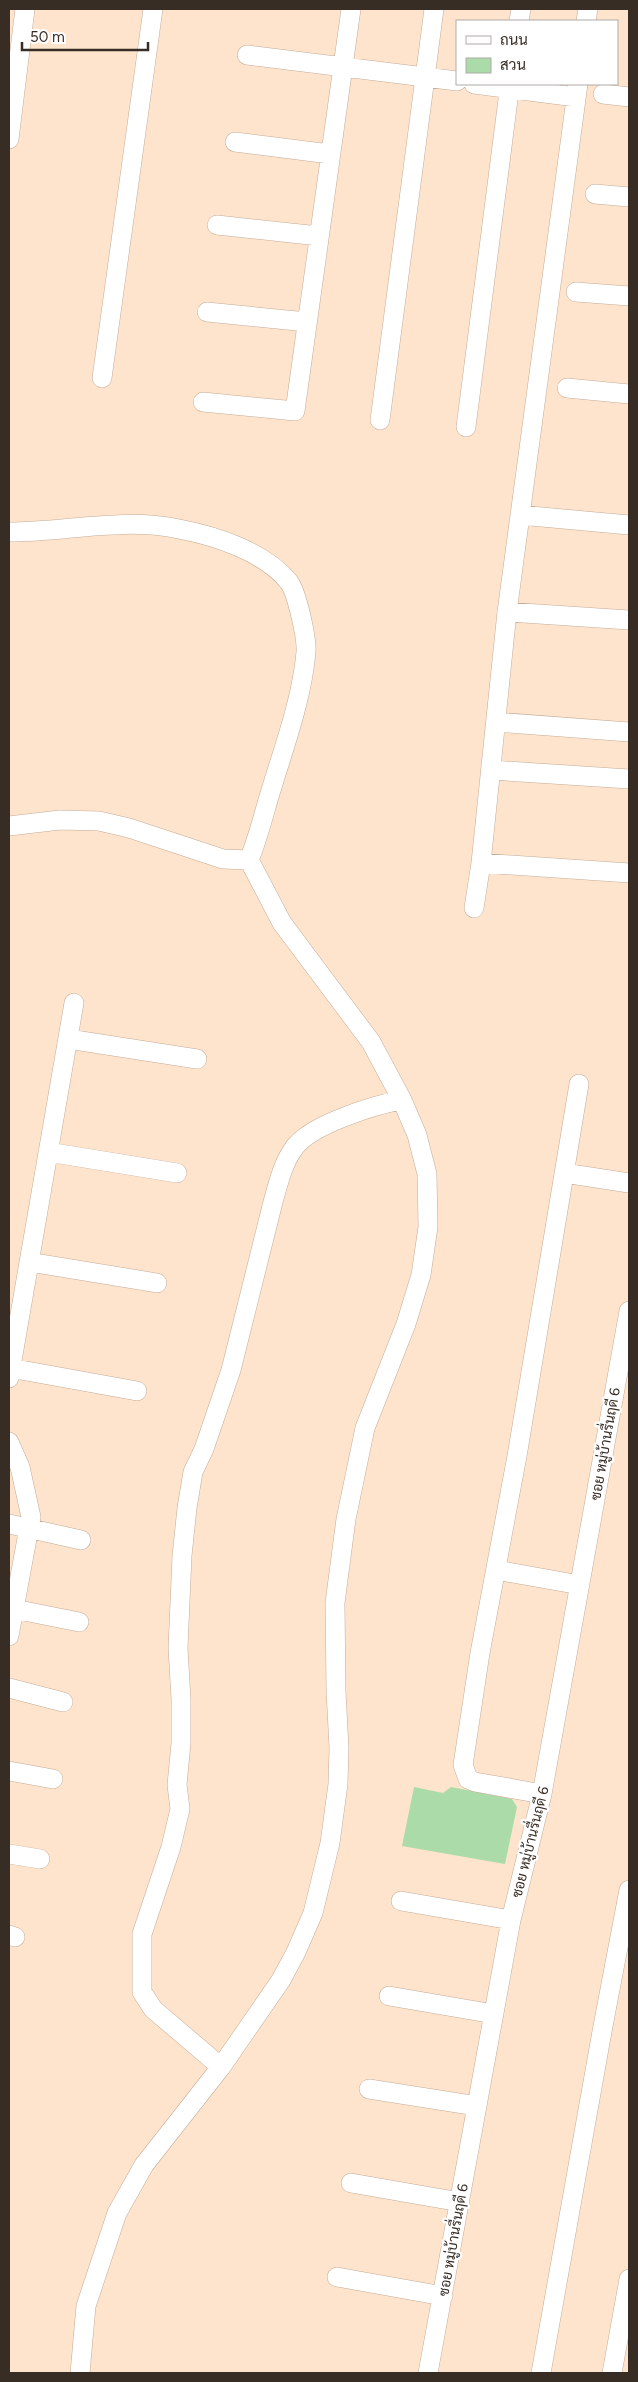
<svg xmlns="http://www.w3.org/2000/svg" width="638" height="2382" font-family="Figtree,Sarabun,sans-serif">
	<style>
		.green { fill: #abdba8 }
		.lines { fill: none; stroke-linecap: round; stroke-linejoin: round }
		.street-casing { stroke: #c4ab96; stroke-width: 20 }
		.street { stroke: #fff; stroke-width: 19 }
		.labels { text-anchor: middle; stroke-width: 4.5; stroke-linejoin: round; paint-order: stroke }
		.street-label { font-size: 14px; fill: #372d25; stroke: #fff }
	</style>
	<rect width="100%" height="100%" fill="#fee4cd"/>
	<path class="green" d="M 414,1787 L 443,1793 L 451,1787 L 512,1799 L 517,1807 L 505,1864 L 402,1846 Z"/>
	<g class="lines">
		<defs>
			<path id="street" d="M 519,21 L 521,9
				M 586,21 L 588,9
				M 247,55 L 457,81
				M 474,84 L 576,97
				M 603,94 L 629,97
				M 9,139 L 25,9
				M 235,142 L 330,154
				M 595,194 L 629,197
				M 217,225 L 319,236
				M 576,292 L 629,296
				M 207,312 L 307,322
				M 102,378 L 153,9
				M 567,388 L 629,394
				M 203,402 L 295,411 L 351,9
				M 380,420 L 434,9
				M 466,427 L 510,84
				M 520,515 L 629,525
				M 9,532 C 65,532 122,517 179,529 C 216,536 265,552 289,582 C 297,593 307,638 306,652 C 302,698 285,744 272,787 C 264,812 259,836 249,860 L 282,923 L 371,1042 L 402,1100 L 417,1135 L 427,1174 L 428,1227 L 421,1275 L 406,1324 L 365,1428 L 346,1519 L 335,1603 L 336,1691 L 339,1748 L 338,1784 L 330,1843 L 313,1913 L 296,1952 L 281,1980 L 221,2067 L 144,2165 L 117,2213 L 86,2306 L 80,2373
				M 507,612 L 629,620
				M 496,722 L 629,732
				M 491,770 L 629,779
				M 9,826 L 60,820 L 99,821 L 129,828 L 223,859 L 249,860
				M 481,863 L 629,873
				M 474,908 L 481,863 L 507,612 L 578,84
				M 68,1039 L 197,1059
				M 48,1152 L 177,1173
				M 564,1173 L 629,1183
				M 29,1262 L 157,1283
				M 10,1368 L 137,1391
				M 9,1378 L 74,1003
				M 9,1442 L 20,1467 L 31,1517 L 9,1636
				M 9,1524 L 81,1540
				M 496,1570 L 580,1585
				M 9,1608 L 79,1622
				M 9,1688 L 63,1702
				M 9,1771 L 53,1779
				M 542,1794 L 475,1782 L 468,1779 L 463,1765 L 480,1653 L 517,1456 L 579,1084
				M 9,1854 L 40,1859
				M 401,1901 L 511,1920
				M 9,1935 L 15,1937
				M 389,1996 L 494,2014
				M 221,2067 L 153,2009 L 142,1992 L 142,1934 L 171,1847 L 180,1809 L 177,1785 L 181,1743 L 181,1699 L 178,1648 L 182,1556 L 187,1508 L 193,1472 L 204,1449 L 231,1370 L 273,1202 C 278,1184 283,1163 294,1148 C 310,1125 374,1105 402,1100
				M 369,2089 L 477,2106
				M 351,2183 L 460,2202
				M 337,2277 L 443,2296
				M 428,2373 L 511,1920 L 542,1794 L 629,1311
				M 541,2373 L 603,2026 L 629,1890
				M 612,2373 L 629,2279"/>
		</defs>
		<use href="#street" class="street-casing"/>
		<use href="#street" class="street"/>
	</g>
	<g class="labels">
		<g class="street-label">
			<text transform="translate(605 1444) rotate(-80)" y="5">ซอย หมู่บ้านรื่นฤดี 6</text>
			<text transform="translate(530 1842) rotate(-76)" y="5">ซอย หมู่บ้านรื่นฤดี 6</text>
			<text transform="translate(453 2240) rotate(-80)" y="5">ซอย หมู่บ้านรื่นฤดี 6</text>
		</g>
	</g>
	<rect width="638" height="2382" fill="none" stroke="#372d25" stroke-width="20"/>
	<rect x="456" y="20" width="162" height="65" fill="#ffffff" stroke="#afaba8"/>
	<rect x="466" y="36" width="25" height="8" fill="#ffffff" stroke="#afaba8"/>
	<text x="500" y="45" font-size="15" fill="#372d25">ถนน</text>
	<rect x="466" y="58" width="25" height="15" fill="#abdba8" stroke="#afaba8"/>
	<text x="500" y="70" font-size="15" fill="#372d25">สวน</text>
	<path d="M22 42v8h126v-8" fill="none" stroke="#372d25" stroke-width="2.5"/>
	<text x="30" y="42" font-size="15" fill="#372d25" stroke="#ffffff" stroke-width="4" paint-order="stroke">50 m</text>
</svg>
